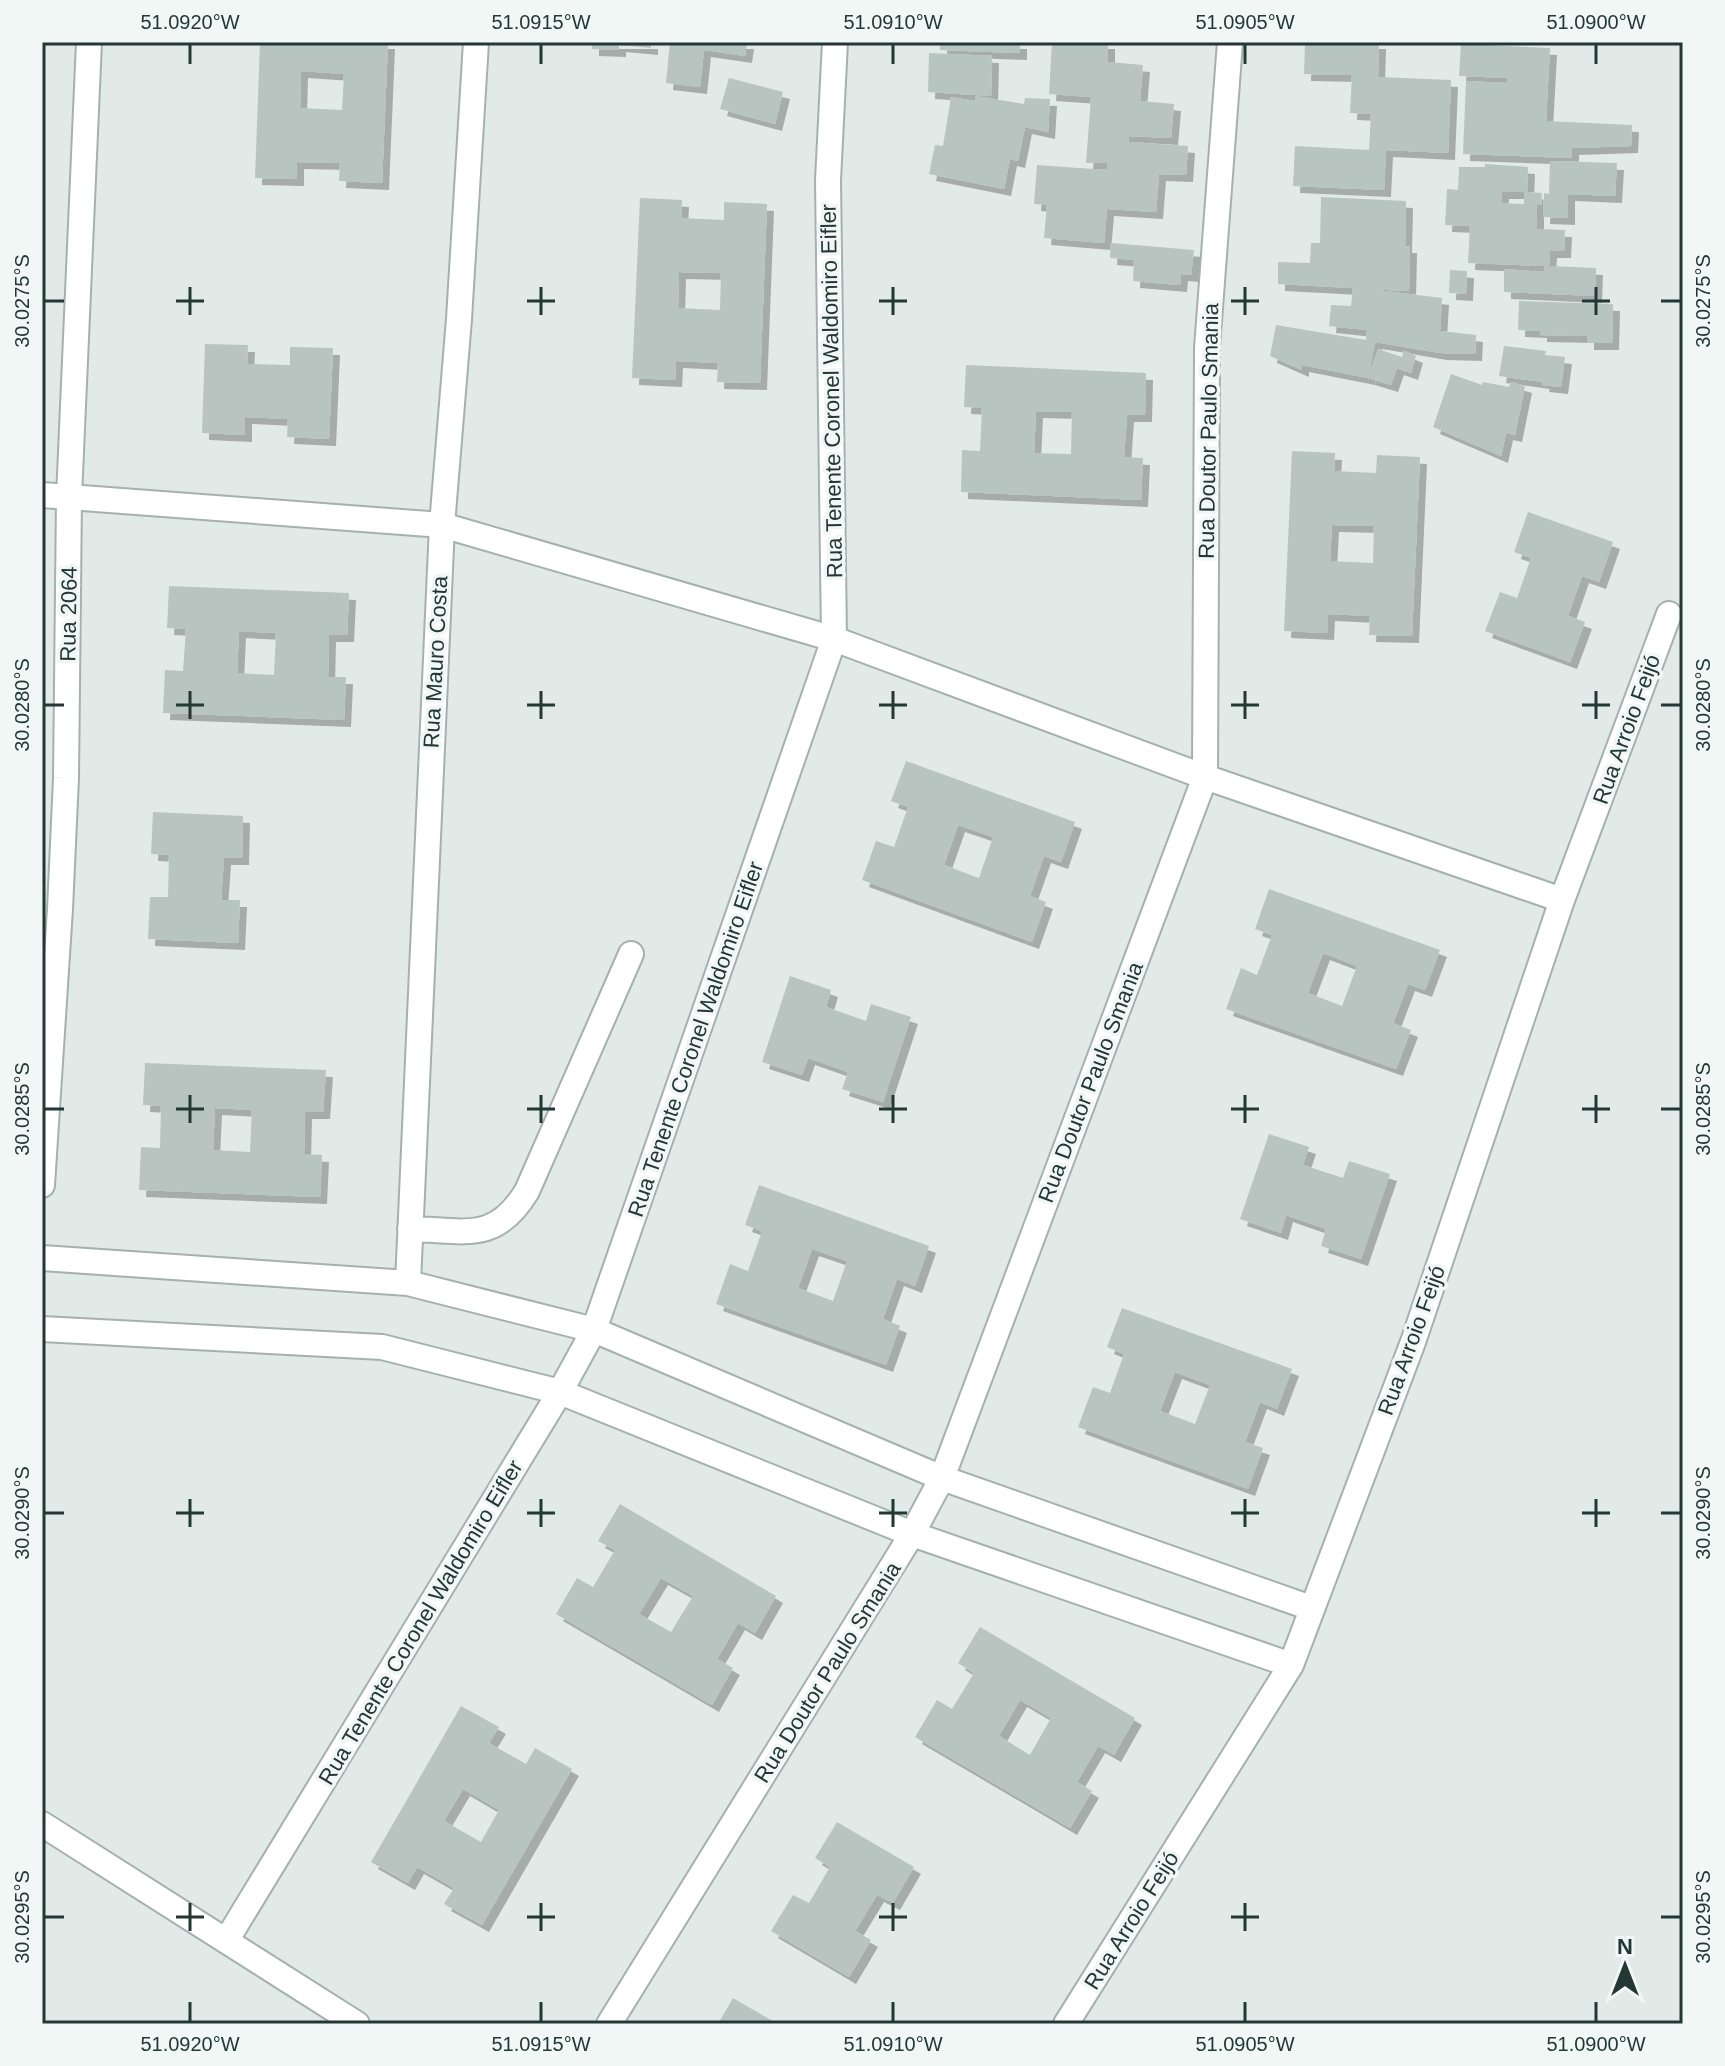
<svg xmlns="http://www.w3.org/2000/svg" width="1725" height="2066" font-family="Helvetica,sans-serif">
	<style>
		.building { fill: #b7c4c0; fill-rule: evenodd; filter: url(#shadow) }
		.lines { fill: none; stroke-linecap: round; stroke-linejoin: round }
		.minor-casing { stroke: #a4b1ae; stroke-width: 28 }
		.minor { stroke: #fff; stroke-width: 24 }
		.ticks { fill: none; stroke: #233835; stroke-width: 3 }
		.labels { text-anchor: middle; stroke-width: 7; stroke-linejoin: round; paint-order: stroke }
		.street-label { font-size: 22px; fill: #233835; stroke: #f1f7f4 }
		.neatline { fill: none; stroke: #233835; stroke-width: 3 }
		.ticks-label { font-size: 20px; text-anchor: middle; fill: #233835 }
	</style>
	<defs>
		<filter id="shadow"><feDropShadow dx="7" dy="7" stdDeviation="0" flood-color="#0004"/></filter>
	</defs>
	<rect width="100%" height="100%" fill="#e1eae7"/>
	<path class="building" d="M 260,42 L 388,42 L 382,183 L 339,181 L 340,163 L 297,162 L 297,179 L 255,178 ZM 301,71 L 344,74 L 342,110 L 300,108 Z
		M 592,42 L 651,42 L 651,48 L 619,45 L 619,50 L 592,49 Z
		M 670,42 L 747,42 L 745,56 L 704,50 L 700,87 L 666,83 Z
		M 940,42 L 1020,42 L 1020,53 L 940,50 Z
		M 1052,42 L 1108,42 L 1108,62 L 1143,65 L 1140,101 L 1174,104 L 1171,138 L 1129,136 L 1129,142 L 1188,146 L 1186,175 L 1159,174 L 1156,212 L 1107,209 L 1104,243 L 1044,238 L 1047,205 L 1034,204 L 1037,165 L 1107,170 L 1108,163 L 1086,163 L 1091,97 L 1049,94 Z
		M 1305,42 L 1379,42 L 1378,77 L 1451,80 L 1448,153 L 1386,150 L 1384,190 L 1293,186 L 1295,146 L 1369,150 L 1371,114 L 1350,113 L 1352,75 L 1304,74 Z
		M 1461,44 L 1550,48 L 1546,121 L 1632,125 L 1631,146 L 1572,148 L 1572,158 L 1463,154 L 1466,81 L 1507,83 L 1507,78 L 1459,76 Z
		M 929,53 L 992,56 L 991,96 L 928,92 Z
		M 729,78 L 783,92 L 775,124 L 720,109 Z
		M 975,96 L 1024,104 L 1025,98 L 1050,99 L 1048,132 L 1025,127 L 1018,161 L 1010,159 L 1004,189 L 929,174 L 935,145 L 943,146 L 951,97 L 975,101 Z
		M 1550,161 L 1617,163 L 1615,196 L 1568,194 L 1568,218 L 1543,217 L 1544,193 L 1549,194 Z
		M 1485,164 L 1528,167 L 1527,192 L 1542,193 L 1541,205 L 1537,205 L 1537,229 L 1565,230 L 1564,251 L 1550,251 L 1549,266 L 1596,268 L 1595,296 L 1504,292 L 1504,269 L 1544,272 L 1544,266 L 1468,263 L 1470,226 L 1445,225 L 1447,189 L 1458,190 L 1459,167 L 1485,167 ZM 1502,192 L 1524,192 L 1524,204 L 1501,203 Z
		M 1321,197 L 1406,201 L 1405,246 L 1410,246 L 1409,291 L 1368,289 L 1442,298 L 1440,331 L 1476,335 L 1475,354 L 1440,353 L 1375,342 L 1368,378 L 1378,349 L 1402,357 L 1404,351 L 1416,356 L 1411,373 L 1397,368 L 1391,385 L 1368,378 L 1302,365 L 1302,370 L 1270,356 L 1276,325 L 1366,340 L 1367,330 L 1329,326 L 1331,305 L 1351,306 L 1353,288 L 1278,284 L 1278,262 L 1310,263 L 1311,243 L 1320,243 Z
		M 640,198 L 682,200 L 681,218 L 724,220 L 724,202 L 767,204 L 760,383 L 717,382 L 718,363 L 676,361 L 675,380 L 632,378 ZM 679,272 L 721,273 L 720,310 L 678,308 Z
		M 1111,243 L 1194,250 L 1191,275 L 1181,274 L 1180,285 L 1133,281 L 1134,260 L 1110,258 Z
		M 1450,270 L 1467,271 L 1466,294 L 1449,293 Z
		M 1519,301 L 1613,304 L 1612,343 L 1587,343 L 1587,336 L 1540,335 L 1540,331 L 1518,330 Z
		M 205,344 L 248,345 L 247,364 L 290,365 L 290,347 L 333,348 L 329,439 L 287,437 L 288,419 L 245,417 L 245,435 L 202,433 Z
		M 1504,346 L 1546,351 L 1545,355 L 1565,357 L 1561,387 L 1542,385 L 1543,382 L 1499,376 Z
		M 966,365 L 1146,373 L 1145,415 L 1127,415 L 1124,457 L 1143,458 L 1141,500 L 961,492 L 962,450 L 980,451 L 982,408 L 964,407 ZM 1036,411 L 1072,412 L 1071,454 L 1034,453 Z
		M 1451,374 L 1482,385 L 1483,382 L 1509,387 L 1511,382 L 1525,386 L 1515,435 L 1506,433 L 1501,456 L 1433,427 Z
		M 1292,451 L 1335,453 L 1334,471 L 1376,473 L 1377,455 L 1420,457 L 1412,636 L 1369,635 L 1370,616 L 1328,614 L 1327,633 L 1284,631 ZM 1332,525 L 1374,526 L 1373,563 L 1330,561 Z
		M 1528,512 L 1613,542 L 1599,582 L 1582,576 L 1568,616 L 1585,622 L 1570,662 L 1485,631 L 1500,592 L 1517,598 L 1531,558 L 1514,552 Z
		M 169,586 L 349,593 L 347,635 L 329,635 L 328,677 L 346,677 L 344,720 L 163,713 L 165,670 L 183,671 L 186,629 L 167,628 ZM 239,631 L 276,633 L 274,675 L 237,673 Z
		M 906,761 L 1075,822 L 1061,862 L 1044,856 L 1030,896 L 1046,902 L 1032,942 L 862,880 L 876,841 L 894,847 L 908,807 L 891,801 ZM 958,825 L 993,837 L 979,878 L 944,865 Z
		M 153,812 L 243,816 L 242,858 L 224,858 L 221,900 L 240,900 L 238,943 L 148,939 L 150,897 L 168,897 L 169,855 L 151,854 Z
		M 1269,889 L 1440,950 L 1425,990 L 1408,984 L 1393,1023 L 1411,1030 L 1396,1069 L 1226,1009 L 1241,968 L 1257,975 L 1272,935 L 1255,929 ZM 1323,953 L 1357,966 L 1342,1006 L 1308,993 Z
		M 790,976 L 831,990 L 826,1007 L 866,1021 L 871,1004 L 911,1017 L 883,1102 L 842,1089 L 848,1072 L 808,1058 L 802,1075 L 762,1062 Z
		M 145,1063 L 326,1070 L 323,1112 L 305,1112 L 304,1154 L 322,1155 L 320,1197 L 139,1190 L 141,1147 L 160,1148 L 161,1106 L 143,1105 ZM 215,1108 L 252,1110 L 250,1152 L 213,1150 Z
		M 1269,1134 L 1309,1147 L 1303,1165 L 1343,1178 L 1349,1161 L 1390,1174 L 1361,1259 L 1321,1246 L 1326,1229 L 1286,1215 L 1281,1233 L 1240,1219 Z
		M 759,1185 L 929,1246 L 915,1286 L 897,1279 L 883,1319 L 900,1326 L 886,1365 L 716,1304 L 730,1264 L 748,1271 L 762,1231 L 745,1225 ZM 812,1249 L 847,1261 L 833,1301 L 798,1288 Z
		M 1122,1308 L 1292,1369 L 1277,1409 L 1260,1402 L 1245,1442 L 1263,1448 L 1248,1489 L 1078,1427 L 1093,1387 L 1110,1393 L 1124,1354 L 1107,1347 ZM 1175,1372 L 1210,1385 L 1195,1424 L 1160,1411 Z
		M 620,1504 L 776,1596 L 755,1633 L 738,1623 L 717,1659 L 733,1668 L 712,1705 L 556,1614 L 577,1578 L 593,1587 L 615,1550 L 598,1541 ZM 661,1578 L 693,1596 L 671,1632 L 639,1614 Z
		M 980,1627 L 1135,1718 L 1114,1755 L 1098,1746 L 1077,1782 L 1092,1791 L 1070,1828 L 915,1737 L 937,1700 L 952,1709 L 974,1673 L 958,1663 ZM 1020,1700 L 1051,1718 L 1030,1755 L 999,1736 Z
		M 461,1706 L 499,1727 L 489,1743 L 526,1764 L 535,1748 L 572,1769 L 482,1925 L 444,1904 L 454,1888 L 417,1867 L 408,1883 L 371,1862 ZM 463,1789 L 499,1810 L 481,1842 L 444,1821 Z
		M 837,1822 L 914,1867 L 893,1903 L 877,1895 L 855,1931 L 871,1940 L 849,1977 L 771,1931 L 793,1895 L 809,1903 L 830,1867 L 815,1858 Z
		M 733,1998 L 778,2024 L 718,2024 Z"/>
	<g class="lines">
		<defs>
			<path id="minor" d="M 42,495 L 442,525 L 834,639 L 1205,777 L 1562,900
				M 42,1185 L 60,909 L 66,778 L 69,497 L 89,42
				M 410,1229 C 465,1230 495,1244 527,1191 L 631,954
				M 42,1258 L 408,1283 L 594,1330 L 942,1478 L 1311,1608
				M 408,1283 L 442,525 L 459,319 L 476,42
				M 42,1329 L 382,1347 L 560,1392 L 912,1534 L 1291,1665
				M 42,1824 L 357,2024
				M 226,1941 L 560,1392 L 594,1330 L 834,639 L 828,180 L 835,42
				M 609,2024 L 912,1534 L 942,1478 L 1205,777 L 1207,348 L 1230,42
				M 1066,2024 L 1291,1665 L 1413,1342 L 1562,900 L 1669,614"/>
		</defs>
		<use href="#minor" class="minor-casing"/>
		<use href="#minor" class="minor"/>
	</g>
	<path class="ticks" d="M 190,44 L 190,64M 541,44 L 541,64M 893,44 L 893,64M 1245,44 L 1245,64M 1596,44 L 1596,64M 190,287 L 190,315M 541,287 L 541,315M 893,287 L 893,315M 1245,287 L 1245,315M 1596,287 L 1596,315M 44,301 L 64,301M 176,301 L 204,301M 527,301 L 555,301M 879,301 L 907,301M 1231,301 L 1259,301M 1582,301 L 1610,301M 1661,301 L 1681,301M 190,691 L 190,719M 541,691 L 541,719M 893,691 L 893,719M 1245,691 L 1245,719M 1596,691 L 1596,719M 44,705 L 64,705M 176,705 L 204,705M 527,705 L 555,705M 879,705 L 907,705M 1231,705 L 1259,705M 1582,705 L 1610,705M 1661,705 L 1681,705M 190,1095 L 190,1123M 541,1095 L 541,1123M 893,1095 L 893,1123M 1245,1095 L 1245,1123M 1596,1095 L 1596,1123M 44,1109 L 64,1109M 176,1109 L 204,1109M 527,1109 L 555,1109M 879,1109 L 907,1109M 1231,1109 L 1259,1109M 1582,1109 L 1610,1109M 1661,1109 L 1681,1109M 190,1499 L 190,1527M 541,1499 L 541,1527M 893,1499 L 893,1527M 1245,1499 L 1245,1527M 1596,1499 L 1596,1527M 44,1513 L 64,1513M 176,1513 L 204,1513M 527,1513 L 555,1513M 879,1513 L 907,1513M 1231,1513 L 1259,1513M 1582,1513 L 1610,1513M 1661,1513 L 1681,1513M 190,1903 L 190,1931M 541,1903 L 541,1931M 893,1903 L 893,1931M 1245,1903 L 1245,1931M 44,1917 L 64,1917M 176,1917 L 204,1917M 527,1917 L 555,1917M 879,1917 L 907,1917M 1231,1917 L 1259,1917M 1661,1917 L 1681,1917M 190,2002 L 190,2022M 541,2002 L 541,2022M 893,2002 L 893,2022M 1245,2002 L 1245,2022M 1596,2002 L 1596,2022"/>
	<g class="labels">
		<g class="street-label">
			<text transform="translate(831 391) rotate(-91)" y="8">Rua Tenente Coronel Waldomiro Eifler</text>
			<text transform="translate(1208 431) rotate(-89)" y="8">Rua Doutor Paulo Smania</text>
			<text transform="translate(68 614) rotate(-89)" y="8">Rua 2064</text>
			<text transform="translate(435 662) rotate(-87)" y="8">Rua Mauro Costa</text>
			<text transform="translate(1626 729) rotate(-70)" y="8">Rua Arroio Feijó</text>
			<text transform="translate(695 1039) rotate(-71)" y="8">Rua Tenente Coronel Waldomiro Eifler</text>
			<text transform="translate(1090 1082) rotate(-69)" y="8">Rua Doutor Paulo Smania</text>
			<text transform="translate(1411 1340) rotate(-70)" y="8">Rua Arroio Feijó</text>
			<text transform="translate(420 1622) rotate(-59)" y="8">Rua Tenente Coronel Waldomiro Eifler</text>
			<text transform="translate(827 1672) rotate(-58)" y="8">Rua Doutor Paulo Smania</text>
			<text transform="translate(1131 1920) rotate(-58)" y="8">Rua Arroio Feijó</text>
		</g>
	</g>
	<rect width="1725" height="2066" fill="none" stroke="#f1f7f4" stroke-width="88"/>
	<g transform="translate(1625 1966)" stroke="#f1f7f4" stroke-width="6" paint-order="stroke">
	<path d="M0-6L14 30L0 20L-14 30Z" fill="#233835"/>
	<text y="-12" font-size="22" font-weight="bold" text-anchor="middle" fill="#233835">N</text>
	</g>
	<rect x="44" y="44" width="1637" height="1978" class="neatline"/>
	<g class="ticks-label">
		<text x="190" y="29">51.0920°W</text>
		<text x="541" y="29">51.0915°W</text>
		<text x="893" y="29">51.0910°W</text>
		<text x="1245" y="29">51.0905°W</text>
		<text x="1596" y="29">51.0900°W</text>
		<text transform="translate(22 301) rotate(-90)" y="7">30.0275°S</text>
		<text transform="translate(1703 301) rotate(-90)" y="7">30.0275°S</text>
		<text transform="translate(22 705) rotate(-90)" y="7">30.0280°S</text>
		<text transform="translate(1703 705) rotate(-90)" y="7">30.0280°S</text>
		<text transform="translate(22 1109) rotate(-90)" y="7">30.0285°S</text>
		<text transform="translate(1703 1109) rotate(-90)" y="7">30.0285°S</text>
		<text transform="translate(22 1513) rotate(-90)" y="7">30.0290°S</text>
		<text transform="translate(1703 1513) rotate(-90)" y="7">30.0290°S</text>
		<text transform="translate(22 1917) rotate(-90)" y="7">30.0295°S</text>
		<text transform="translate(1703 1917) rotate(-90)" y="7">30.0295°S</text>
		<text x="190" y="2051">51.0920°W</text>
		<text x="541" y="2051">51.0915°W</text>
		<text x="893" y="2051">51.0910°W</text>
		<text x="1245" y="2051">51.0905°W</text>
		<text x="1596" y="2051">51.0900°W</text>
	</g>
</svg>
